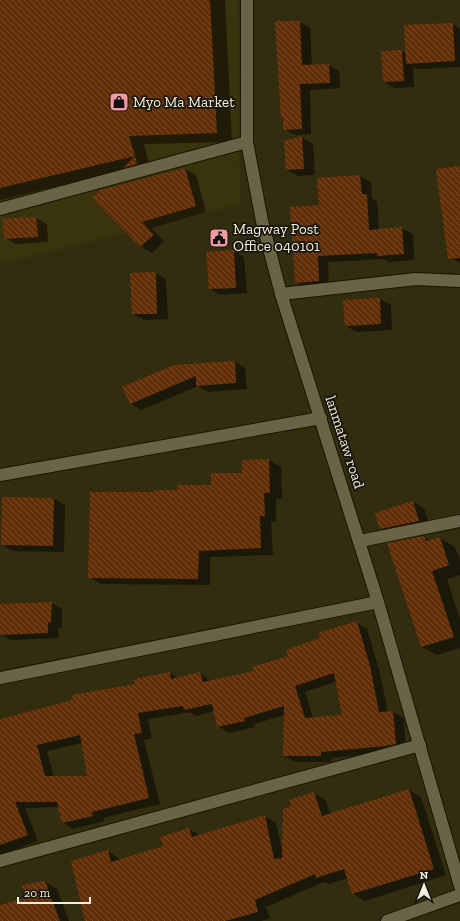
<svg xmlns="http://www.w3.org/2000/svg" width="460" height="921" font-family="'Zilla Slab',serif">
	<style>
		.built { fill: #3a340e }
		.shadow { fill: #0007; fill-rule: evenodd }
		.building { fill: url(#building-back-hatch); fill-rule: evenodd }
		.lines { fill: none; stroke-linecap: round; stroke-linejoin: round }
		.minor-casing { stroke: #1a1500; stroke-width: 14 }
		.minor { stroke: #696445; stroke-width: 12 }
		.labels { text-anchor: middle; stroke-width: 3.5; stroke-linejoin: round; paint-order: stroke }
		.poi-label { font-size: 15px; fill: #f1eedd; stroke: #171509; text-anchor: start }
		.street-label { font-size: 15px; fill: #f1eedd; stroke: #171509 }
	</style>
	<defs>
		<pattern id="building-back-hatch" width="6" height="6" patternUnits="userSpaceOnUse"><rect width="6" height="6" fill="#622e08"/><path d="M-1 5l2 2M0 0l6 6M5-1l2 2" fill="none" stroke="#794d2c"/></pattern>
	</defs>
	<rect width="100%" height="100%" fill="#322d0f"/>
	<path class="built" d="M 0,0 L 237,0 L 240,204 L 0,264 Z"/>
	<path class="shadow" d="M 0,0 L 225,0 L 232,142 L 144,144 L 149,164 L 0,200 Z
		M 300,22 L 310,28 L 312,66 L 329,65 L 339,71 L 340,88 L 310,90 L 311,134 L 295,135 L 284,129 L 282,118 Z
		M 453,24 L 460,29 L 460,67 L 418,69 L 413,67 L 414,87 L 394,88 L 384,82 L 402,51 L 406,54 Z
		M 302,137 L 313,144 L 315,175 L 298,176 L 287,170 Z
		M 460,167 L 460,263 L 449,257 Z
		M 185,169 L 196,175 L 206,212 L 151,228 L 164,241 L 152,253 L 141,246 L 94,198 Z
		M 360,176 L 371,182 L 372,198 L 377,201 L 379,230 L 402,228 L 413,234 L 414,260 L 389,262 L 384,259 L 328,262 L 329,287 L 306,288 L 296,282 L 320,206 L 318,179 Z
		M 36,218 L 47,224 L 48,242 L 16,244 L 5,238 Z
		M 234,251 L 244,257 L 247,293 L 220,295 L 210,289 Z
		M 156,273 L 166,280 L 168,319 L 144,320 L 133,314 Z
		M 380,299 L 391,305 L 392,330 L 357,332 L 346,326 Z
		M 235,362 L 245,368 L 247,389 L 208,392 L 198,386 L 141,410 L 130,403 L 124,387 Z
		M 269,460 L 281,467 L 282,499 L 276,499 L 276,522 L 271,522 L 273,555 L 210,557 L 210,585 L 101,584 L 89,577 L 156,493 L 212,486 L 243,474 L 243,461 Z
		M 54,499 L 65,505 L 64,552 L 13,551 L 2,545 Z
		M 413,502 L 424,508 L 430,527 L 392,535 L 381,529 Z
		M 424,537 L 431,541 L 440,538 L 455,547 L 460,561 L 460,575 L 447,579 L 460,619 L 460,648 L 437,655 L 422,647 Z
		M 52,603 L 62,609 L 62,628 L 58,628 L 59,638 L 11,640 L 0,634 Z
		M 357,623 L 367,629 L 380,673 L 388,712 L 393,712 L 404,718 L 406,750 L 398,752 L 331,758 L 331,762 L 295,762 L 284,756 L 285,715 L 254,724 L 255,727 L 229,733 L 218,726 L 215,711 L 196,716 L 190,712 L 148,719 L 152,738 L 144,740 L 160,804 L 103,818 L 104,821 L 73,829 L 63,822 L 59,807 L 25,808 L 38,841 L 0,855 L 0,721 L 136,685 L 135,679 L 170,673 L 178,678 L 200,673 L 212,682 L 255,672 L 290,657 ZM 337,681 L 344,716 L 313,718 L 305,692 ZM 82,743 L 88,777 L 54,777 L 47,751 Z
		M 409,790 L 421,797 L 446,875 L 365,901 L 353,894 L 348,878 L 329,884 L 324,882 L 266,907 L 270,918 L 261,921 L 86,921 L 108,851 L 120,860 L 164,846 L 189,829 L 201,836 L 264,816 L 276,823 L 282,850 L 292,807 L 314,793 L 326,800 L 330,814 Z
		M 45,882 L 57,889 L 69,921 L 0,921 L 0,906 L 26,899 Z"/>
	<path class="building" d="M 0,0 L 210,0 L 217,133 L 129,136 L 135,156 L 0,188 Z
		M 275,21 L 300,21 L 302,65 L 329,64 L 330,83 L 300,84 L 302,129 L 283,130 L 283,119 L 281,119 Z
		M 453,23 L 455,61 L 406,64 L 404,25 Z
		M 402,50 L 404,81 L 383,82 L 381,51 Z
		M 302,136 L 304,169 L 286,170 L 284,141 Z
		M 135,156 L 137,164 L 123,168 Z
		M 460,166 L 460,258 L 448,259 L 436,169 Z
		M 185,168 L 196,206 L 142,222 L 154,235 L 140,247 L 92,198 L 100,190 Z
		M 360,175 L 362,194 L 367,194 L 369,230 L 402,227 L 404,254 L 377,256 L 377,253 L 318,256 L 319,281 L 295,283 L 290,207 L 319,205 L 317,178 Z
		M 36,217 L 38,237 L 4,239 L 3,219 Z
		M 234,250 L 236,288 L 209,289 L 206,252 Z
		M 156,272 L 157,314 L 132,314 L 130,273 Z
		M 380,298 L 381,324 L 345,326 L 343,300 Z
		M 235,361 L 236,383 L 196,386 L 196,376 L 130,404 L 122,387 L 174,365 Z
		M 269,459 L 270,493 L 264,493 L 265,516 L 260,516 L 261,548 L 199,551 L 198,579 L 88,578 L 90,492 L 155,492 L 155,490 L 177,490 L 177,485 L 211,485 L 211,473 L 242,473 L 242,460 Z
		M 2,497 L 54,498 L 53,546 L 1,545 Z
		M 413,501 L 419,521 L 380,529 L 375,513 Z
		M 424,536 L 426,541 L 440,537 L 449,565 L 432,571 L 454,637 L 421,647 L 387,543 Z
		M 52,602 L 51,622 L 48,623 L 48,633 L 0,635 L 0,604 Z
		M 357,621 L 370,666 L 379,712 L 393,711 L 396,744 L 386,746 L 321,752 L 321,756 L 283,756 L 284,706 L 244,718 L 245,721 L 217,727 L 212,704 L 184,710 L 183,706 L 138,713 L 142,733 L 134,734 L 149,798 L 92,812 L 93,816 L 62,823 L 57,802 L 15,802 L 28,835 L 0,845 L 0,719 L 73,700 L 72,695 L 135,684 L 134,679 L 170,672 L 171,679 L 200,672 L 203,682 L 254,671 L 252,667 L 288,656 L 286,650 L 320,638 L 318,633 ZM 334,673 L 342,715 L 305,718 L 295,686 ZM 80,735 L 87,776 L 45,776 L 37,745 Z
		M 409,789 L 434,869 L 352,894 L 344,869 L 316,878 L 315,874 L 255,900 L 258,912 L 225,921 L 85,921 L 71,861 L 108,850 L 111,862 L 163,846 L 160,837 L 189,828 L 192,837 L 265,815 L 274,859 L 282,858 L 283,809 L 291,806 L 289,800 L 314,792 L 322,816 Z
		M 45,881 L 60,921 L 0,921 L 0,905 L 25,898 L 22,885 Z"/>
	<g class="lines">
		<defs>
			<path id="minor" d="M 247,0 L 247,142 L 262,221 L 281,294 L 378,602 L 460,886
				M 0,209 L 247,142
				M 281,294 L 416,279 L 460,281
				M 0,475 L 321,418
				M 360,541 L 460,521
				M 0,678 L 378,602
				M 0,861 L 420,745
				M 387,921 L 460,895"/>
		</defs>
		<use href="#minor" class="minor-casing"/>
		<use href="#minor" class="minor"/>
	</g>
	<defs>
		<symbol id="shop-square" viewBox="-11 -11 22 22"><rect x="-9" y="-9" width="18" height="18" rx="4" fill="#f49aa5" stroke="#171509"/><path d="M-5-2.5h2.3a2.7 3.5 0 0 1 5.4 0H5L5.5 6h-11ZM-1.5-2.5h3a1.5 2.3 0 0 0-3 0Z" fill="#111"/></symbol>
		<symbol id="civic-square" viewBox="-11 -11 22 22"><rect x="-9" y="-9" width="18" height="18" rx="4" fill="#f49aa5" stroke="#171509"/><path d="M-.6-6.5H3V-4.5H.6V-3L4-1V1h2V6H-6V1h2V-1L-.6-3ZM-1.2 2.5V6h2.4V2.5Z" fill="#111"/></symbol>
	</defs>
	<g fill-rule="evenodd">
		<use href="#shop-square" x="108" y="91" width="22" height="22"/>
		<use href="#civic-square" x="208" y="227" width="22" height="22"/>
	</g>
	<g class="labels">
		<g class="poi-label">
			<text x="133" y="107">Myo Ma Market</text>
			<text x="233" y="234">Magway Post<tspan x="233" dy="17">Office 040101</tspan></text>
		</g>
		<g class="street-label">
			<text transform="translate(345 442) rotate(72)" y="5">lanmataw road</text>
		</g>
	</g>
	<g transform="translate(424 885)" stroke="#171509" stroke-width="3" paint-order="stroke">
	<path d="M0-3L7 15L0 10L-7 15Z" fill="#f1eedd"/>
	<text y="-6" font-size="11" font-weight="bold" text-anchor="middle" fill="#f1eedd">N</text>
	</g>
	<path d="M18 897v6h72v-6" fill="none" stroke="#f1eedd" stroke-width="2"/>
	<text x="24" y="897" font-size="12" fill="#f1eedd" stroke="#171509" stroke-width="3" paint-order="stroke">20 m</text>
</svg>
